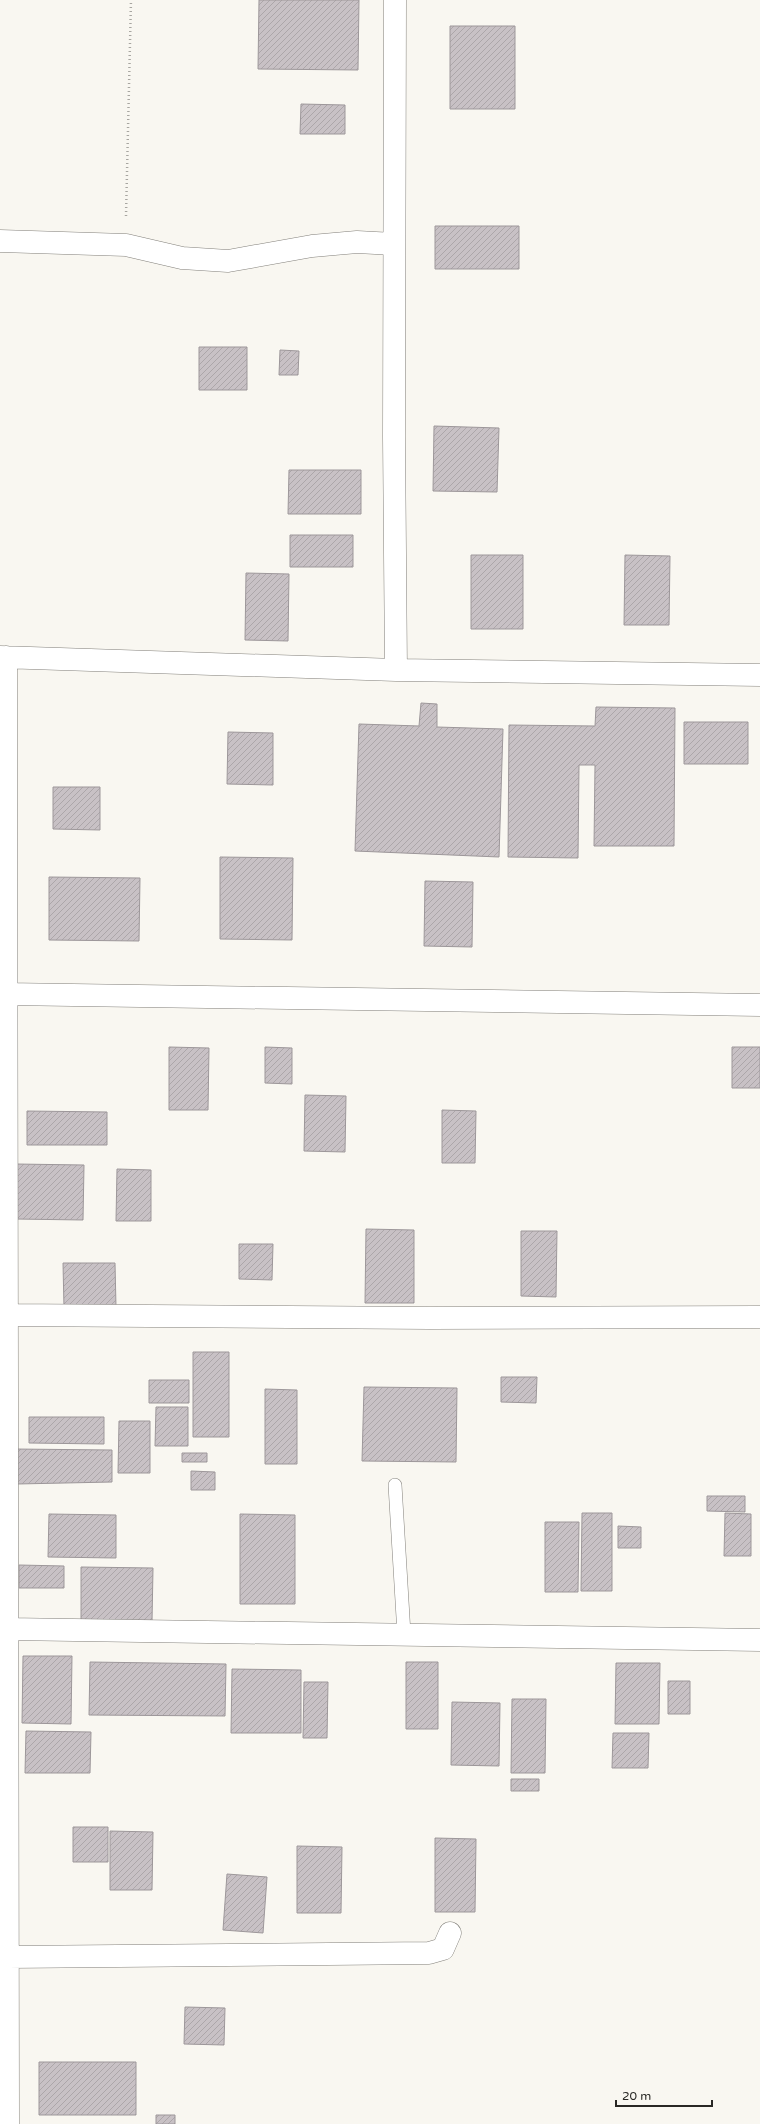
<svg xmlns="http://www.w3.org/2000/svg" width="760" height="2124" font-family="'Varela Round',sans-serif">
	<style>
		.building { fill: url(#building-hatch); stroke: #9d979a }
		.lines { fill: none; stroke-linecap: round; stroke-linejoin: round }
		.lane-casing { stroke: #83807b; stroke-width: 14 }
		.street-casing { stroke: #83807b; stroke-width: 23 }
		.path { stroke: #a8a6a1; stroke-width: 2.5; stroke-dasharray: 1 3; stroke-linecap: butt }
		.lane { stroke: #fff; stroke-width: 13 }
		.street { stroke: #fff; stroke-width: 22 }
	</style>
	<defs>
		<pattern id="building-hatch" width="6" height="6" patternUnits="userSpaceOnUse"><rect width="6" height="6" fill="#c8c1c5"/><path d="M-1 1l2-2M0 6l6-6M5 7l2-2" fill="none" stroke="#aca6a9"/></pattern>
	</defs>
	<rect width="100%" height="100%" fill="#f9f7f1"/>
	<path class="building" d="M 259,0 L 359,0 L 358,70 L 258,69 Z
		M 450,26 L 515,26 L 515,109 L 450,109 Z
		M 301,104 L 345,105 L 345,134 L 300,134 Z
		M 435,226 L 519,226 L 519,269 L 435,269 Z
		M 199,347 L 247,347 L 247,390 L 199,390 Z
		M 280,350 L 299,351 L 298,375 L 279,375 Z
		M 434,426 L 499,428 L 497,492 L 433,491 Z
		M 289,470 L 361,470 L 361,514 L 288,514 Z
		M 290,535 L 353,535 L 353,567 L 290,567 Z
		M 471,555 L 523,555 L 523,629 L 471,629 Z
		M 625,555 L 670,556 L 669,625 L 624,625 Z
		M 246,573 L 289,574 L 288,641 L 245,640 Z
		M 421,703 L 437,704 L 437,727 L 503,729 L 499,857 L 355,851 L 359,724 L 419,726 Z
		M 596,707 L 675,708 L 674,846 L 594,846 L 595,765 L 579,765 L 578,858 L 508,857 L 509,725 L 595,726 Z
		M 684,722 L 748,722 L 748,764 L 684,764 Z
		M 228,732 L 273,733 L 273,785 L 227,784 Z
		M 53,787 L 100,787 L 100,830 L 53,829 Z
		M 220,857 L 293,858 L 292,940 L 220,939 Z
		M 49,877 L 140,878 L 139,941 L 49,940 Z
		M 425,881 L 473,882 L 472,947 L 424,946 Z
		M 169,1047 L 209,1048 L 208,1110 L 169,1110 Z
		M 265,1047 L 292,1048 L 292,1084 L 265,1083 Z
		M 732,1047 L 760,1047 L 760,1088 L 732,1088 Z
		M 305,1095 L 346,1096 L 345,1152 L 304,1151 Z
		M 442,1110 L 476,1111 L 475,1163 L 442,1163 Z
		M 27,1111 L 107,1112 L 107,1145 L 27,1145 Z
		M 16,1164 L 84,1165 L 83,1220 L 15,1219 Z
		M 117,1169 L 151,1170 L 151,1221 L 116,1221 Z
		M 366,1229 L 414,1230 L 414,1303 L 365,1303 Z
		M 521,1231 L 557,1231 L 556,1297 L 521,1296 Z
		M 239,1244 L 273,1244 L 272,1280 L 239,1279 Z
		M 63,1263 L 115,1263 L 116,1307 L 64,1308 Z
		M 193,1352 L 229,1352 L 229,1437 L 193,1437 Z
		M 501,1377 L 537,1377 L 536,1403 L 501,1402 Z
		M 149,1380 L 189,1380 L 189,1403 L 149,1403 Z
		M 364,1387 L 457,1388 L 456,1462 L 362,1461 Z
		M 265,1389 L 297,1390 L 297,1464 L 265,1464 Z
		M 156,1407 L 188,1407 L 188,1446 L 155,1446 Z
		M 29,1417 L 104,1417 L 104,1444 L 29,1443 Z
		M 119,1421 L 150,1421 L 150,1473 L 118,1473 Z
		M 14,1449 L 112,1450 L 112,1482 L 17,1484 Z
		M 182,1453 L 207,1453 L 207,1462 L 182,1462 Z
		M 191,1471 L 215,1472 L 215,1490 L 191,1490 Z
		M 707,1496 L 745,1496 L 745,1512 L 707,1511 Z
		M 582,1513 L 612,1513 L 612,1591 L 581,1591 Z
		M 725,1513 L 751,1514 L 751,1556 L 724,1556 Z
		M 49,1514 L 116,1515 L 116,1558 L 48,1557 Z
		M 240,1514 L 295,1515 L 295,1604 L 240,1604 Z
		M 545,1522 L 579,1522 L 578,1592 L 545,1592 Z
		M 618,1526 L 641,1527 L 641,1548 L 618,1548 Z
		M 19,1565 L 64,1566 L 64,1588 L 19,1588 Z
		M 81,1567 L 153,1568 L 152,1622 L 81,1621 Z
		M 23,1656 L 72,1656 L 71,1724 L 22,1723 Z
		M 90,1662 L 226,1664 L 225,1716 L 89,1715 Z
		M 406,1662 L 438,1662 L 438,1729 L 406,1729 Z
		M 616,1663 L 660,1663 L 659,1724 L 615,1724 Z
		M 232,1669 L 301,1670 L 301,1733 L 231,1733 Z
		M 668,1681 L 690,1681 L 690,1714 L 668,1714 Z
		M 304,1682 L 328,1682 L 327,1738 L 303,1738 Z
		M 512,1699 L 546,1699 L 545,1773 L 511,1773 Z
		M 452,1702 L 500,1703 L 499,1766 L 451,1765 Z
		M 26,1731 L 91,1732 L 90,1773 L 25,1773 Z
		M 613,1733 L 649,1733 L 648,1768 L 612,1768 Z
		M 511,1779 L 539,1779 L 539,1791 L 511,1791 Z
		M 73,1827 L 108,1827 L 108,1862 L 73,1862 Z
		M 110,1831 L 153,1832 L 152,1890 L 110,1890 Z
		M 435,1838 L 476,1839 L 475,1912 L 435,1912 Z
		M 297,1846 L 342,1847 L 341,1913 L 297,1913 Z
		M 227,1874 L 267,1877 L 263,1933 L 223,1930 Z
		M 185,2007 L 225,2008 L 224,2045 L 184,2044 Z
		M 39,2062 L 136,2062 L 136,2115 L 39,2115 Z
		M 156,2115 L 175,2115 L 175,2124 L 156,2124 Z"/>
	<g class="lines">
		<defs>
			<path id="lane" d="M 395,1485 L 404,1634"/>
			<path id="street" d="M 395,0 L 394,437 L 396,670
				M 0,241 L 126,245 L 182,258 L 228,261 L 312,246 L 357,242 L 394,244
				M 0,657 L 396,670 L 760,675
				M 6,657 L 8,2124
				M 6,994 L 760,1005
				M 7,1315 L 430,1318 L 760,1317
				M 8,1629 L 760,1640
				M 8,1957 L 429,1953 L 443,1949 L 450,1933"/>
		</defs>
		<use href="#lane" class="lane-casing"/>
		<use href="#street" class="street-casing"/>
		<path class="path" d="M 126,216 L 131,0"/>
		<use href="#lane" class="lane"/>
		<use href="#street" class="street"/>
	</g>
	<path d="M616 2100v6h96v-6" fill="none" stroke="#292825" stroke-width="2"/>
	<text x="622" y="2100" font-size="12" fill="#292825" stroke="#f9f7f1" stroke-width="3" paint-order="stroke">20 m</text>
</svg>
